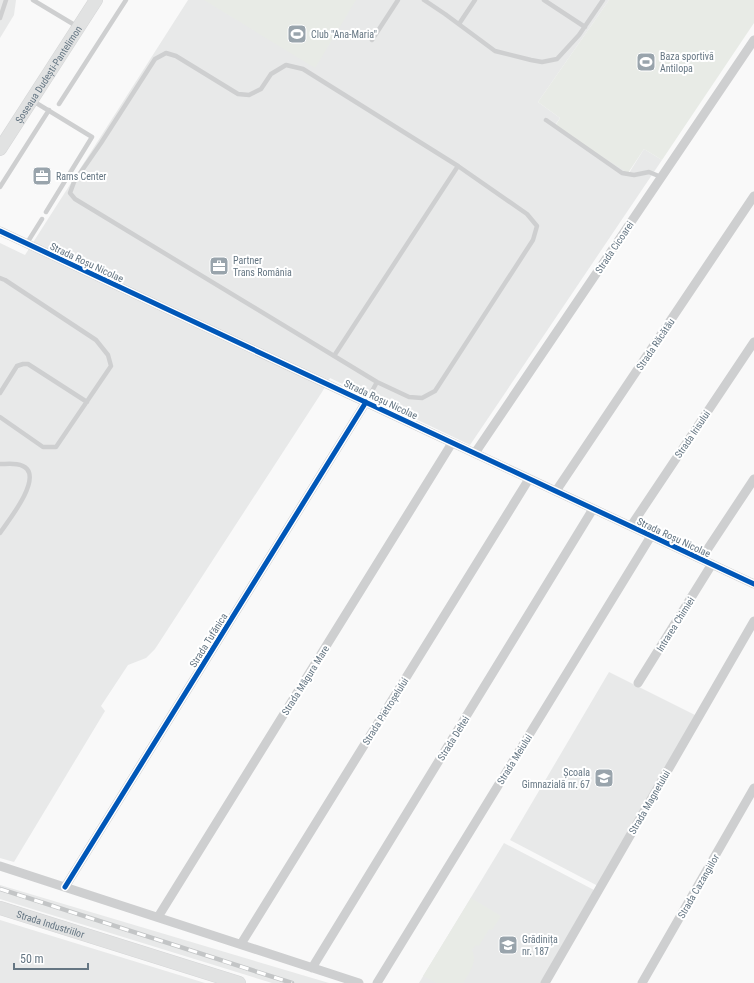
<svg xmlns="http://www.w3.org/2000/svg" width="754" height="983" font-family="'Roboto Condensed',sans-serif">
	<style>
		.built { fill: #e8e9e9 }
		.green { fill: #e8ebe6 }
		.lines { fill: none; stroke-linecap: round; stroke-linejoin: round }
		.secondary-casing { stroke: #d5d6d7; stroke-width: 14 }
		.lane { stroke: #cecfd0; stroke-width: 4.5 }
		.street { stroke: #cecfd0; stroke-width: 9 }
		.secondary { stroke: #e1e2e2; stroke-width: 13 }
		.rail-casing { stroke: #c3c5c6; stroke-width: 4.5 }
		.rail { stroke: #fff; stroke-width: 3; stroke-dasharray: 9; stroke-linecap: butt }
		.cycleway-casing { stroke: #fff; stroke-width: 8 }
		.cycleway { stroke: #0057b8; stroke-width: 5 }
		.labels { text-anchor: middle; stroke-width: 4; stroke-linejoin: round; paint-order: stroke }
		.poi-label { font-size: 10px; fill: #657683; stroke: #fff; text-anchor: start }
		.street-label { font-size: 10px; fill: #657683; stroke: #fff }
	</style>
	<rect width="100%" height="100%" fill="#f9f9f9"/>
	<path class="built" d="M 0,0 L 16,0 L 14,15 L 0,38 Z
		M 188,0 L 609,0 L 538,102 L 560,118 L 555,125 L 629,173 L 644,149 L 662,160 L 470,445 L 330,378 L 322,392 L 155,649 L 146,658 L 128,665 L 101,706 L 105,711 L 14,862 L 0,858 L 0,243 L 25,255 Z
		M 609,672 L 697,716 L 598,886 L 510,840 Z
		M 504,843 L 594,890 L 541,983 L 419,983 Z
		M 0,885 L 329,983 L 272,983 L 0,899 Z
		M 0,920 L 205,983 L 0,983 Z"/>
	<path class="green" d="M 204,0 L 356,0 L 315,68 Z
		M 609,0 L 754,0 L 754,23 L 662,160 L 644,149 L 628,173 L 555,126 L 560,118 L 538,102 Z
		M 471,898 L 501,916 L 492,930 L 489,929 L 479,946 L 476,945 L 472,950 C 478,962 469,973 463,983 L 437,983 L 423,976 Z"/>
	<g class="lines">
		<defs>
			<g id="secondary">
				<path id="s1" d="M 0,149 L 96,0"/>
				<path id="s2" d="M 0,908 L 239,983"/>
			</g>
		</defs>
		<use href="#secondary" class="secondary-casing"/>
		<path class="lane" d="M 33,0 L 78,27
			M 424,0 L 445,14 L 495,51 L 531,60 L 542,62 L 557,59 L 579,35 L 603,0
			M 544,0 L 585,27
			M 0,18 L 6,0
			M 459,24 L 475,0
			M 372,40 L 398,0
			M 166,53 L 176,56 L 238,94 L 249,95 L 261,89 L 271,74 L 286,65 L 303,69 L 458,166 L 527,214 L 537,226 L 533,240 L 435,391 L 422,398 L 409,397 L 377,382 L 75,199 L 70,193 L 74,182 L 101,143 L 155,59 Z
			M 33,101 L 92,137 L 46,212
			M 59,104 L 126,0
			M 546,120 L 622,173 L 634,175 L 649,172 L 661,177
			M 0,187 L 49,110
			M 27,243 L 42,219
			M 0,278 L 5,280 L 96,340 L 108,355 L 111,366 L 56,447 L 43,447 L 0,417
			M 334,356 L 458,166
			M 0,393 L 17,366 L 23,364 L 28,364 L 87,402
			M 366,402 L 377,382
			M 0,464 C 8,464 21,462 27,469 C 39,483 8,521 0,533"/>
		<path class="street" d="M 0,231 L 754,584
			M 475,453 L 754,40
			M 556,491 L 754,196
			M 631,526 L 754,342
			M 701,559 L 754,479
			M 638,683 L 712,564
			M 0,866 L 359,983
			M 65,887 L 366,402
			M 158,917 L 452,443
			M 241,944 L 529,479
			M 312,968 L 593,509
			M 377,983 L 651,536
			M 545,983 L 754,621
			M 642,983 L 754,788"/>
		<use href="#secondary" class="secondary"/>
		<defs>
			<path id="rail" d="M 0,889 L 292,983"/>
		</defs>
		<use href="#rail" class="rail-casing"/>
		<use href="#rail" class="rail"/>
		<defs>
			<path id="cycleway" d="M 0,231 L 754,584
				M 65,887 L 366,402"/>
		</defs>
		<use href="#cycleway" class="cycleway-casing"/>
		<use href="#cycleway" class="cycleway"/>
	</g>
	<defs>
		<symbol id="stadium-square" viewBox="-11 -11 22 22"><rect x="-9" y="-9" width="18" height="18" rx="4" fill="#99a4ac" stroke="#fff"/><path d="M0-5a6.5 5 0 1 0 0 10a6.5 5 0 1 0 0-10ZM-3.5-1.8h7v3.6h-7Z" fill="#fff"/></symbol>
		<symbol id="office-square" viewBox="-11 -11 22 22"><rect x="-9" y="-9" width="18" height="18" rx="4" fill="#99a4ac" stroke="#fff"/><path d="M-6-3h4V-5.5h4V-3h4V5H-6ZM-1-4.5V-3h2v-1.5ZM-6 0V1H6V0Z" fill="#fff"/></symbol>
		<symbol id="school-square" viewBox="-11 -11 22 22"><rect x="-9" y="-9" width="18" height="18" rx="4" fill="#99a4ac" stroke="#fff"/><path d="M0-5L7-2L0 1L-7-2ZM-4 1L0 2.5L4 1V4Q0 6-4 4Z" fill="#fff"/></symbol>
	</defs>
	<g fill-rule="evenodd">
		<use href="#stadium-square" x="286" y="23" width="22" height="22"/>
		<use href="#stadium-square" x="635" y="51" width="22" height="22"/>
		<use href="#office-square" x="31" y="165" width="22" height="22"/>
		<use href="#office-square" x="208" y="255" width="22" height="22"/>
		<use href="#school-square" x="593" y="767" width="22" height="22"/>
		<use href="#school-square" x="497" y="934" width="22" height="22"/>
	</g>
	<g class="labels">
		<g class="poi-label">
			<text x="311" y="38">Club "Ana-Maria"</text>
			<text x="660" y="60">Baza sportivă<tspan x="660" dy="12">Antilopa</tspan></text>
			<text x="56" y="180">Rams Center</text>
			<text x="233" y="264">Partner<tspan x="233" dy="12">Trans România</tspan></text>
			<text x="590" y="776" text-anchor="end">Școala<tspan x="590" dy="12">Gimnazială nr. 67</tspan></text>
			<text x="522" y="943">Grădinița<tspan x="522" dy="12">nr. 187</tspan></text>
		</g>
		<g class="street-label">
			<text dy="4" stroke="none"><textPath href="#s1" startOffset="89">Șoseaua Dudești-Pantelimon</textPath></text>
			<text transform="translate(614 247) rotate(-56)" y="4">Strada Cicoarei</text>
			<text transform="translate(87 262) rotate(25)" y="4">Strada Roșu Nicolae</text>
			<text transform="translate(655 344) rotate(-56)" y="4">Strada Răcătău</text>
			<text transform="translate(381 399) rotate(25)" y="4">Strada Roșu Nicolae</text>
			<text transform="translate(692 434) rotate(-56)" y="4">Strada Irisului</text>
			<text transform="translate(674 537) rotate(25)" y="4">Strada Roșu Nicolae</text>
			<text transform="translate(675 624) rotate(-58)" y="4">Intrarea Chimiei</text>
			<text transform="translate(208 640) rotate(-58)" y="4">Strada Tufănica</text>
			<text transform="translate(305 680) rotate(-58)" y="4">Strada Măgura Mare</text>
			<text transform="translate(385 711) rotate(-58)" y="4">Strada Pietroșelului</text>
			<text transform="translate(453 738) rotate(-58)" y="4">Strada Deltei</text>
			<text transform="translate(514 759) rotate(-58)" y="4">Strada Meiului</text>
			<text transform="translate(649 802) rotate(-60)" y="4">Strada Magnetului</text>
			<text transform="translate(698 886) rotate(-60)" y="4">Strada Cazangiilor</text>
			<text dy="4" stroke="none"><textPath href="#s2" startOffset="53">Strada Industriilor</textPath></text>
		</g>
	</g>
	<path d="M14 963v6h74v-6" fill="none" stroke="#657683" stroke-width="2"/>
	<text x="20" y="963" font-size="12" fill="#657683" stroke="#ffffff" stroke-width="3" paint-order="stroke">50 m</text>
</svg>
